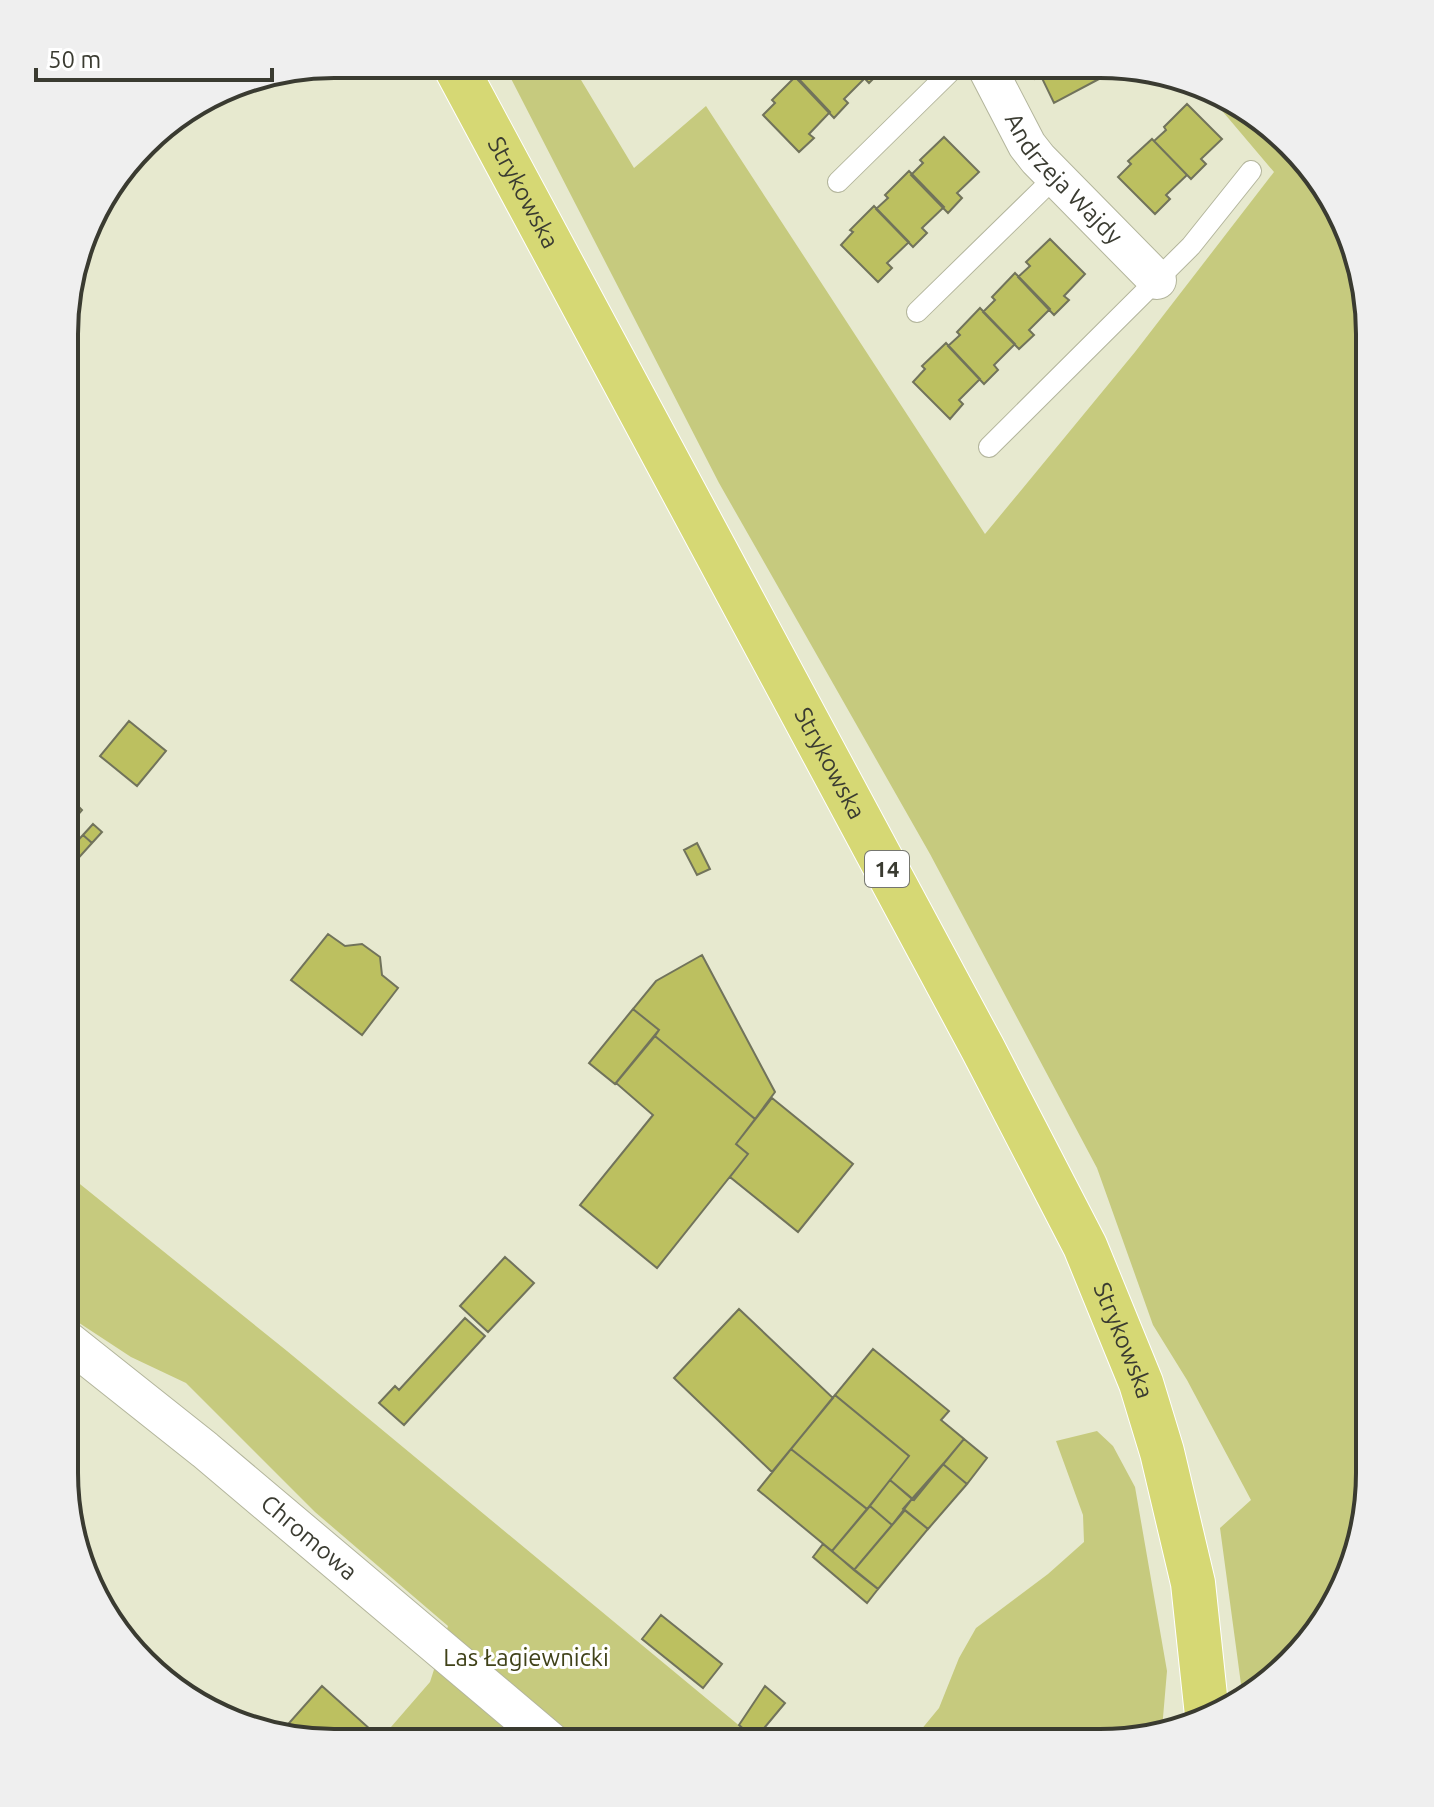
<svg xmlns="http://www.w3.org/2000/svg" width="1434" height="1807" font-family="Ubuntu,sans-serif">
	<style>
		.green { fill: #c6ca7e }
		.building { fill: #bcc060; stroke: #71735b; stroke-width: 2 }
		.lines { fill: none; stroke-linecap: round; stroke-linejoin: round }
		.lane-casing { stroke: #b3b59c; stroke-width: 22 }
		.street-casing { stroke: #b3b59c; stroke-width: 40 }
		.primary-casing { stroke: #fff; stroke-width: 46 }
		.lane { stroke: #fff; stroke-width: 20 }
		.street { stroke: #fff; stroke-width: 38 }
		.primary { stroke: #d6d874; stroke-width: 44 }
		.labels { text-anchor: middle; stroke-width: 6; stroke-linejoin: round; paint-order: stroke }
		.shield { fill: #fff; stroke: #75766f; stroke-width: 2 }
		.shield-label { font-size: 22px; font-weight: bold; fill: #3a3b31 }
		.street-label { font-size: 24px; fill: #3a3b31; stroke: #fff }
		.park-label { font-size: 24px; fill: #404219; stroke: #fff }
		.rim { fill: none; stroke: #3a3b31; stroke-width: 4 }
	</style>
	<rect width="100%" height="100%" fill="#e7e9cf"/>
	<path class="green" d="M 504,65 L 572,65 L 634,168 L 706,106 L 985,534 L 1135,352 L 1274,172 L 1207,93 L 1251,110 L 1334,199 L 1370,333 L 1369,1491 L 1325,1623 L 1243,1699 L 1220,1528 L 1251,1500 L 1187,1380 L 1153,1325 L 1097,1168 L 930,854 L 719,483 Z
		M 65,1172 L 287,1351 L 759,1742 L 378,1742 L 430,1682 L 448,1626 L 315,1512 L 186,1383 L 131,1357 L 64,1313 Z
		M 1097,1431 L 1113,1446 L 1135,1487 L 1167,1671 L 1162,1729 L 1118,1742 L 911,1742 L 939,1708 L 959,1658 L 976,1628 L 1048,1574 L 1084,1542 L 1083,1515 L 1056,1441 Z"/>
	<path class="building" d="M 807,65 L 853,66 L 865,78 L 844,99 L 848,103 L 834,118 L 798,80 L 810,68 Z
		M 853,66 L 880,66 L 883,69 L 869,83 Z
		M 1029,66 L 1092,66 L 1099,79 L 1054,103 L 1041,76 L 1035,79 Z
		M 796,76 L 830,112 L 809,134 L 814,138 L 799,152 L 763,115 L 775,103 L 772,100 Z
		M 1187,104 L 1222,139 L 1201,159 L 1206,164 L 1191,179 L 1154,141 L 1166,130 L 1164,127 Z
		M 944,137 L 979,172 L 957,193 L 962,198 L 948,213 L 911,175 L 923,163 L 920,160 Z
		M 1152,139 L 1187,175 L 1166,195 L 1170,199 L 1155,214 L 1118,177 L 1131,164 L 1128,161 Z
		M 909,171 L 944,207 L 922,228 L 927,233 L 913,247 L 876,209 L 888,198 L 885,195 Z
		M 874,206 L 909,242 L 887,263 L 892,268 L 878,282 L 841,245 L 853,232 L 850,230 Z
		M 1050,239 L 1085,274 L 1064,296 L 1069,300 L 1054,315 L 1018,277 L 1030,266 L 1026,262 Z
		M 1015,273 L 1050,309 L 1029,330 L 1034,335 L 1019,349 L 983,312 L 995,300 L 992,297 Z
		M 980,308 L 1015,344 L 994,365 L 998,370 L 984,384 L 948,346 L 960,335 L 957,332 Z
		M 946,343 L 980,379 L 959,400 L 963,404 L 950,419 L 913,382 L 925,369 L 922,366 Z
		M 129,721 L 166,751 L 137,786 L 100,756 Z
		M 65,800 L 70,804 L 73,801 L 82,810 L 67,828 Z
		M 93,824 L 102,832 L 92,843 L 83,835 Z
		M 83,835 L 92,843 L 65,873 L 65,854 Z
		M 697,843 L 710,869 L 697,875 L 684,850 Z
		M 328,934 L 345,946 L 362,944 L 380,957 L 382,975 L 398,988 L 362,1035 L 291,980 Z
		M 702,955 L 775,1092 L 755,1119 L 655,1036 L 659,1030 L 633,1009 L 656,981 Z
		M 633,1009 L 659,1030 L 615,1084 L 589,1063 Z
		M 655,1036 L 755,1119 L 736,1144 L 748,1154 L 657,1268 L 580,1205 L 653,1115 L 616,1083 Z
		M 772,1098 L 853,1164 L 798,1232 L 730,1177 L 748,1154 L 736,1144 Z
		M 505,1257 L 534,1283 L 488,1332 L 460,1306 Z
		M 739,1309 L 833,1398 L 772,1472 L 674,1378 Z
		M 465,1318 L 485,1336 L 404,1425 L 379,1403 L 395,1386 L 399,1390 Z
		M 873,1349 L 949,1411 L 941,1420 L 964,1439 L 914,1500 L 890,1480 L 909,1456 L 835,1395 Z
		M 835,1395 L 909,1456 L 867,1509 L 791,1449 Z
		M 964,1439 L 987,1458 L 967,1484 L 943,1464 Z
		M 791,1449 L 867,1509 L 832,1551 L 758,1490 Z
		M 943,1464 L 967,1484 L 928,1529 L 903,1509 Z
		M 890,1480 L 912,1499 L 892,1525 L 870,1506 Z
		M 870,1506 L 892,1525 L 854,1570 L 832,1551 Z
		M 905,1510 L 928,1529 L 878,1589 L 854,1570 Z
		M 823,1544 L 878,1589 L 867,1603 L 813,1557 Z
		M 661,1615 L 722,1664 L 703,1688 L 642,1639 Z
		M 322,1686 L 371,1730 L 360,1742 L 316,1742 L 282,1731 Z
		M 765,1686 L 785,1703 L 755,1739 L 739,1725 Z"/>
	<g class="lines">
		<defs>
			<path id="lane" d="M 838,182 L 956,66
				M 917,312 L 1055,177
				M 989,447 L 1191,246 L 1251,171"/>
			<g id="street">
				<path id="s1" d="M 986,66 L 1027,145 L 1038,159 L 1157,280"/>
				<path id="s2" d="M 64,1338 L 205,1450 L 551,1742"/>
			</g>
			<g id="primary">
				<path id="s3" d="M 454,64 L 983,1049 L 1085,1246 L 1141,1383 L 1162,1452 L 1193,1583 L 1207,1715"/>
			</g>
		</defs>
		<use href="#lane" class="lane-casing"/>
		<use href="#street" class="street-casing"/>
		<use href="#primary" class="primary-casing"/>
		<use href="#lane" class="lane"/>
		<use href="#street" class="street"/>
		<use href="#primary" class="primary"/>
	</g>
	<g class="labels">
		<rect class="shield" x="865" y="851" width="44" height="36" rx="6"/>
		<g class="shield-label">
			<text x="887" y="877">14</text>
		</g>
		<g class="street-label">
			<text dy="8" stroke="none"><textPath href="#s1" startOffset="138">Andrzeja Wajdy</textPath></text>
			<text dy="8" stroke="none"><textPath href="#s3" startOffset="146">Strykowska</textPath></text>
			<text dy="8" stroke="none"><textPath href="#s3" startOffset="794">Strykowska</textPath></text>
			<text dy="8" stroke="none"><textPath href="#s3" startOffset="1442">Strykowska</textPath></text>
			<text dy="8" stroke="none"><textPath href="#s2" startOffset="316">Chromowa</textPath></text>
		</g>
		<g class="park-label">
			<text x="526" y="1666">Las Łagiewnicki</text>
		</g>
	</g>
	<path d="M0 0H1434V1807H0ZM334 78H1100A256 256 0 0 1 1356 334V1473A256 256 0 0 1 1100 1729H334A256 256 0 0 1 78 1473V334A256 256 0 0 1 334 78Z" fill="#efefef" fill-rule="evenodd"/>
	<path class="rim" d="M334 78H1100A256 256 0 0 1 1356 334V1473A256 256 0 0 1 1100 1729H334A256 256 0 0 1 78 1473V334A256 256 0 0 1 334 78Z"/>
	<path d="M36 68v12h236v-12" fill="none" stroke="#3a3b31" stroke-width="4"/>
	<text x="48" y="68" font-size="24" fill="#3a3b31" stroke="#ffffff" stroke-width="6" paint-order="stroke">50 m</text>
</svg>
